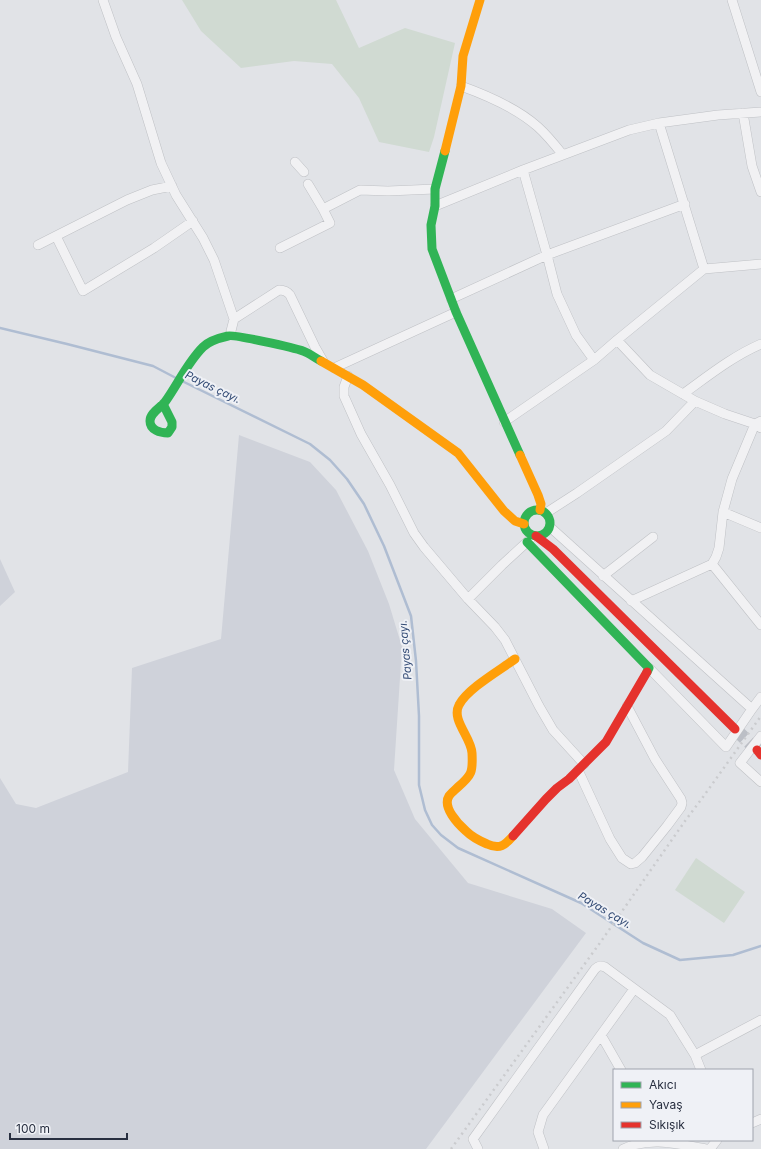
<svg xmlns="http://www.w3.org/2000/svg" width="761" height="1149" font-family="Inter,sans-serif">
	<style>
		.built { fill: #cfd2da }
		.green { fill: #d0dad2 }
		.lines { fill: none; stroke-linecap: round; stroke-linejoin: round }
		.stream { stroke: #afbdd2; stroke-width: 2.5 }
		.secondary-tunnel { stroke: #bcbfc6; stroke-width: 13; stroke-dasharray: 13 6; stroke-linecap: butt }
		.street-casing { stroke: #bfc1c5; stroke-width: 10 }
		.street { stroke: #f1f1f3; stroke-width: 9 }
		.fast { stroke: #30b455; stroke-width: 9 }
		.slow { stroke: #ff9f0a; stroke-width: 9 }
		.jam { stroke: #e5322d; stroke-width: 9 }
		.rail { stroke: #cacbce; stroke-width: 2.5; stroke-dasharray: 2 4; stroke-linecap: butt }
		.labels { text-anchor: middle; stroke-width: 4; stroke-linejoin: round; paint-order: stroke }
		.water-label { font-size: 11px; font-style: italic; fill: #324a74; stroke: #eff1f6 }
	</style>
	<rect width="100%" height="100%" fill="#e1e3e7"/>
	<path class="built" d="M 239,435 L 310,462 L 336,490 L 368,551 L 389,604 L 402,647 L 394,770 L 415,819 L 468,883 L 552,909 L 586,933 L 426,1149 L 0,1149 L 0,778 L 16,804 L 36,808 L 128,772 L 132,668 L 221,639 Z
		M 0,559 L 15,592 L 0,606 Z"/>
	<path class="green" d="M 182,0 L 336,0 L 359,48 L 405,28 L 455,43 L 434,137 L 429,152 L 379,142 L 359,98 L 332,64 L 294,61 L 241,68 L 201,31 Z
		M 696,858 L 745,892 L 724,923 L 675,890 Z"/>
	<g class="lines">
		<path class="stream" d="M 0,328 L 67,344 L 153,366 L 176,378
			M 184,382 L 310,444 L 330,460 L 347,479 L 364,504 L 384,546 L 411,616 L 416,661 L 419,716 L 419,785 L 425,810 L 432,825 L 441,835 L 458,848 L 581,903 L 643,943 L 680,960 L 733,955 L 761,946"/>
		<path class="secondary-tunnel" d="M 735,729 L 757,750"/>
		<defs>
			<path id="street" d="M 103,0 L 116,37 L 137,84 L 161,163 L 176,195 L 203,238 L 214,260 L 234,319
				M 732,0 L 761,92
				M 461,86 C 486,95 518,109 538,127 C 547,135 555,145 563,155
				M 743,113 L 752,166 L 761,192
				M 659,123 L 704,269
				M 295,162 L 304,172
				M 523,170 L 547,255 L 557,294 L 576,335 L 594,360
				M 308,184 L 323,209 L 360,190 L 388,191 L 435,189
				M 435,206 L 523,170 L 629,130 L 659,123 L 718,115 L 761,112
				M 56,236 L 83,291 L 154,248 L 193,221
				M 38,245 L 127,200 L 152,190 L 172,186
				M 280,248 L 330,223 L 323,209
				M 451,299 L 547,255 L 685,204
				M 230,335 L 234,319 L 279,290 C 284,290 287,291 290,295 L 315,347 L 323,361
				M 617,340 L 650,375 L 695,401 L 725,414 L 755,424 L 761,428
				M 334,368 L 456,312
				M 348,376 L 344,387 L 344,396 L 361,434 L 390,485 L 414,533 L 424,547 L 468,599 L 495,627 L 505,640 L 539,706 L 553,730 L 584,764
				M 683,394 C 708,376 733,356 761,344
				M 504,422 L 594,360 L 617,340 L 704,269 L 761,264
				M 723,512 L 761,528
				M 546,513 L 577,493 L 666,431 L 695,401
				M 550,527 L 752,709 L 761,697
				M 712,564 L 761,625
				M 603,576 L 653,537
				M 468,599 L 502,565 L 527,542 L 530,539
				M 631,601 L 712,564 L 716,557 L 719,548 L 723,512 L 732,479 L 755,424 L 761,421
				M 649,668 L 726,747 L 752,709
				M 761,736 L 740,763 L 761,782
				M 578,770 L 610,839 L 622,858 L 631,864 L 635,863 L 642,857 L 667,826 L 681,807 L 682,803 L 681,799 L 655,759 L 627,706
				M 601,1035 L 621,1070
				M 695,1055 L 761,1020
				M 752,1123 L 761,1119
				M 478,1149 L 473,1139 L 595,969 C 598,966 600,965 605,967 L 670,1015 L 695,1055 L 701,1070
				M 544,1149 L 538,1132 L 543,1115 L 634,989
				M 623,1149 C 651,1136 677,1144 706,1149
				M 710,1149 L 717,1140"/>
		</defs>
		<use href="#street" class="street-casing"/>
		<use href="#street" class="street"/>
		<path class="fast" d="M 445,151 L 435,189 L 435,206 L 431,225 L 432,249 L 456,312 L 520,455
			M 163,404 L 172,422 L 172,427 L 168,433 C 160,433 150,430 150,421 C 150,413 160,408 165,402 C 178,384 187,363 203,347 C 209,341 219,338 228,336 C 233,334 295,348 303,351 C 309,353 315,358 321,361
			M524 523a13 13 0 1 1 26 0a13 13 0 1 1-26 0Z
			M 527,542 L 649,668 L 647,672"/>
		<path class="slow" d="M 445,151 L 461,86 L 463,56 L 480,0
			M 321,361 L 363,385 L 458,453 L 504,511 L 515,521 L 524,524
			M 520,455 L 538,495 L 541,504 L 540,510
			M 513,836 C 505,845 500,850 487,844 C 480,841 472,837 466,831 C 458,824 442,807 449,796 C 451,793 455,790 458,787 C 472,775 473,772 472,753 C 471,737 451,720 459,705 C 467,689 500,670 515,659"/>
		<path class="jam" d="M 536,536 L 553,549 L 735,729
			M 757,750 L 761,755
			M 513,836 L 546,799 L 557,788 L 569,779 L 606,742 L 647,672"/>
		<path class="rail" d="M 451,1149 L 602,940 L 685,821 L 703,797 L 761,716"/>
	</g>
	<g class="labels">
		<g class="water-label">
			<text transform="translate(213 387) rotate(26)" y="4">Payas çayı.</text>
			<text transform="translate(405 650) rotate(-95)" y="4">Payas çayı.</text>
			<text transform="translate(605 910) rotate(31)" y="4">Payas çayı.</text>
		</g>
	</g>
	<rect x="613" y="1069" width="140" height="72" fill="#eff1f6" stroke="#9fa3ad"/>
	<rect x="621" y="1082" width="20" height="6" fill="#30b455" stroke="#9fa3ad"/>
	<text x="649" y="1089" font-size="12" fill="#282f40">Akıcı</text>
	<rect x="621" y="1102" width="20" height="6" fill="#ff9f0a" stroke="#9fa3ad"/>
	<text x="649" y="1109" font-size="12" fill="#282f40">Yavaş</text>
	<rect x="621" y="1122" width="20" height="6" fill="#e5322d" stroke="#9fa3ad"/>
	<text x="649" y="1129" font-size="12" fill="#282f40">Sıkışık</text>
	<path d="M10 1133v6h117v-6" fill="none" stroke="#282f40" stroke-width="2"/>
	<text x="16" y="1133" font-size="12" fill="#282f40" stroke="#eff1f6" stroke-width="3" paint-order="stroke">100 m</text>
</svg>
